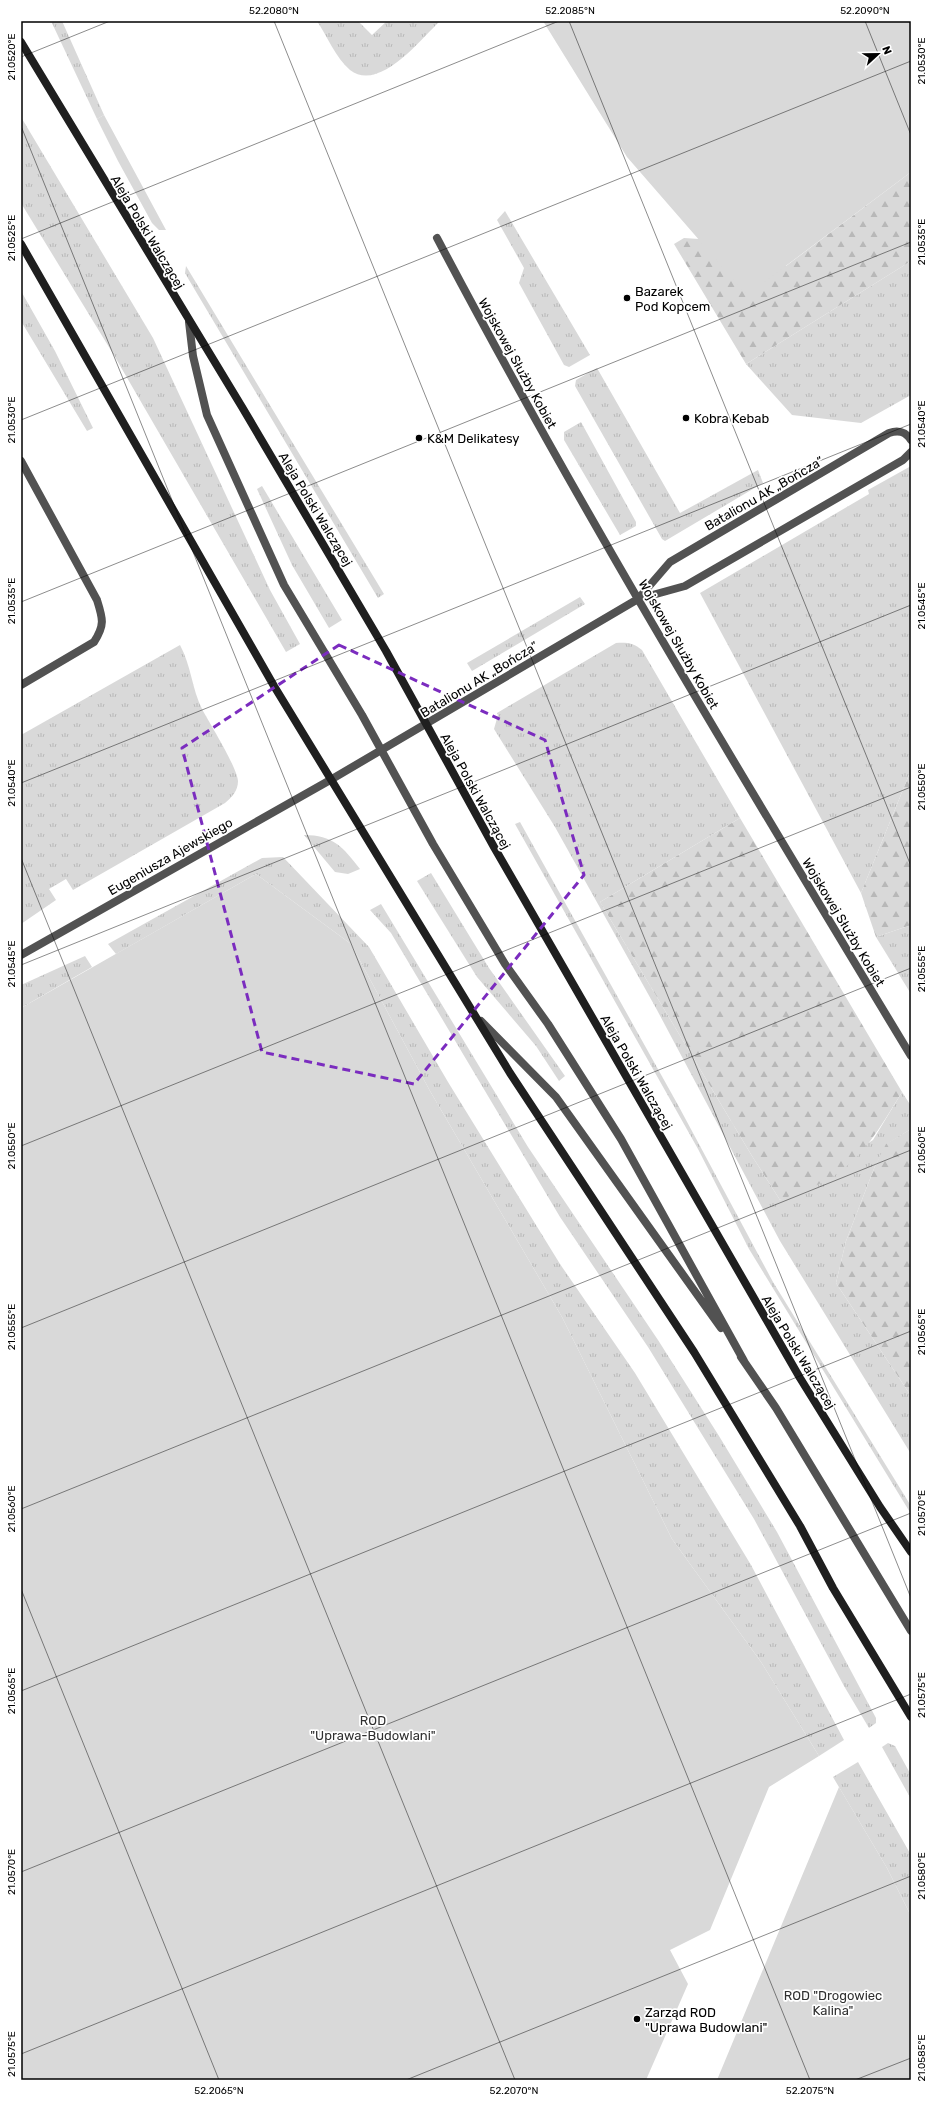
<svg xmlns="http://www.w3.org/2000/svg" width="932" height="2101" font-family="Rubik,sans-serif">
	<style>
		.grass { fill: url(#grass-tufts) }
		.forest { fill: url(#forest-firs) }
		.garden { fill: #d9d9d9 }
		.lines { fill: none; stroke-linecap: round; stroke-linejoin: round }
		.service { stroke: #525252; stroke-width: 8 }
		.minor { stroke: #525252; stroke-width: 8 }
		.secondary { stroke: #1f1f1f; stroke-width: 8 }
		.marked { fill: none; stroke: #7b2cbf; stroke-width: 3; stroke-dasharray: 8 5; stroke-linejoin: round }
		.ticks { fill: none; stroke: #000; stroke-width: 1; stroke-opacity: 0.45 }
		.poi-dot { fill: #000; stroke: #fff; stroke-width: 1.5 }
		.labels { text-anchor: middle; stroke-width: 3.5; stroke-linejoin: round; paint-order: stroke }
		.street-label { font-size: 13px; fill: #000; stroke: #fff }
		.poi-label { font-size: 13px; fill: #000; stroke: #fff; text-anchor: start }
		.park-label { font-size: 13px; fill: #303030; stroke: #fff }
		.neatline { fill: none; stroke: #000; stroke-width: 1.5 }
		.ticks-label { font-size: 10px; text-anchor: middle; fill: #000 }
	</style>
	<defs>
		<pattern id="grass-tufts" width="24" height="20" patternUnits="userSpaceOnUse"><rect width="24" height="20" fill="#d9d9d9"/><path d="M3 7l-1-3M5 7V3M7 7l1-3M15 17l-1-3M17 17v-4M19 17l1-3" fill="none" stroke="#b8b8b8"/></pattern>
		<pattern id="forest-firs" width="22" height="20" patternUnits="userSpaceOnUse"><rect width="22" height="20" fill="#d9d9d9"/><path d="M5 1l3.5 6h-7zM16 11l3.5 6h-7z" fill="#b8b8b8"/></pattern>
	</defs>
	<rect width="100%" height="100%" fill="#fff"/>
	<path class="grass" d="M 51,21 L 62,21 L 104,115 L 97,119 Z
		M 317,21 L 358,21 L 372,35 L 387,21 L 440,21 C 421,39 379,93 350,70 C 336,58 327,36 317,21 Z
		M 21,117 L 153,338 L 270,590 L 300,644 L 286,652 L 115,357 L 21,203 Z
		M 505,211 L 590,355 L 569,367 L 564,365 L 519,283 L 524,268 L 497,220 Z
		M 911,261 L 911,395 L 861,423 L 792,415 L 746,364 Z
		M 186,266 L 384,594 L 378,598 L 189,280 L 185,273 Z
		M 21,291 L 55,351 L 93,428 L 87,431 L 21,321 Z
		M 597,368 L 680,513 L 758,470 L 763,483 L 665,541 L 662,539 L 575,386 L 576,380 Z
		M 581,422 L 636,522 L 636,526 L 620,535 L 564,440 L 564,432 Z
		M 911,466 L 911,770 L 861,893 L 700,593 L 869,494 L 868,490 Z
		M 262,486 L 342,620 L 329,628 L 292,565 L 257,489 Z
		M 580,597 L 585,604 L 472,671 L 467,663 Z
		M 616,643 C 626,642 634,643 642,650 L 740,818 L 600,902 L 752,1156 L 780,1200 L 873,1140 L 902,1092 L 911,1106 L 911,1129 L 887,1144 L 875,1166 L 846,1241 L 836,1283 L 911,1396 L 911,1454 L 780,1241 L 657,1010 L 555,827 L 494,729 L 498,715 L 497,713 Z
		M 180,645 C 191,665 192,689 202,709 C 210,724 237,767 238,781 C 238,791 232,797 225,803 L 73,890 L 66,879 L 49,889 L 56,900 L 21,924 L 21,735 Z
		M 520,822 L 678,1105 L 773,1282 L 911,1506 L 911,1514 L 749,1249 L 698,1149 L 515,824 Z
		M 304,835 C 333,835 343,847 360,869 L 348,874 L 335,872 Z
		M 283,857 L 369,947 L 448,1082 L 560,1264 L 635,1373 L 751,1565 L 844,1740 L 819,1756 L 761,1662 L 672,1539 L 562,1317 L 430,1091 L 351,944 L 256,874 L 116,954 L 108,944 L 262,858 Z
		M 431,873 L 489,968 L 565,1076 L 559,1081 L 536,1046 L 477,977 L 417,881 Z
		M 381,904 L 528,1147 L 658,1340 L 719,1436 L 777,1532 L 876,1718 L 876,1723 L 869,1728 L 844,1686 L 754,1519 L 648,1347 L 560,1217 L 391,933 L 370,910 Z
		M 911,925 L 911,994 L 876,937 Z
		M 85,956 L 92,967 L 21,1008 L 21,985 Z
		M 888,1743 L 895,1746 L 911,1775 L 911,1799 L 882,1747 Z
		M 858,1762 L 911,1855 L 911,1916 L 887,1868 L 833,1777 Z"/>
	<path class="forest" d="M 911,172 L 911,261 L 746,364 L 674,244 L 684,238 L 759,243 L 786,266 Z
		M 911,770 L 911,925 L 876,937 L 861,893 Z
		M 740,818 L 902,1092 C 881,1126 861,1163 823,1182 C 810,1189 794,1194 780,1200 L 752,1156 L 600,902 Z
		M 911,1129 L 911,1396 L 836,1283 L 846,1241 L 875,1166 L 886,1144 Z"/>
	<path class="garden" d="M 543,21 L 911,21 L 911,172 L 747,295 L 627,157 Z
		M 104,115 L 166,230 L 159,230 L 152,223 L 118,161 L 97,119 Z
		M 256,874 L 351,944 L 430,1091 L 562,1317 L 672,1539 L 761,1662 L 819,1756 L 769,1787 L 710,1930 L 670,1950 L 688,1984 L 646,2080 L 21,2080 L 21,1008 Z
		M 839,1787 L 887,1868 L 911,1916 L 911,2080 L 717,2080 Z"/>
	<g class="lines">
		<path class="service" d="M 189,322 L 193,356 L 207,415 L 284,585 L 362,715 L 433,844 L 505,964 L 548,1024 L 621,1139 L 744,1361
			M 21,461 L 97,600 C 103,619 105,625 94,642 L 21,685
			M 481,1021 L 556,1097 L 721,1328
			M 741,1357 L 776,1408 L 911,1631"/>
		<path class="minor" d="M 437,238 C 584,517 748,786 911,1056
			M 638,599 L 670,562 L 889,433 C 898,430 905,431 911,440
			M 21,955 L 332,779 L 638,599 L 685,586 L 903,460 L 911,452"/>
		<path class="secondary" d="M 21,42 L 242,407 L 386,651 L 494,847 L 800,1378 L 880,1507 L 911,1552
			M 21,244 L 274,686 L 510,1073 L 694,1352 L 800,1526 L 833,1588 L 911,1717"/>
	</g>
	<path class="marked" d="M 339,645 L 545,740 L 584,875 L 414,1084 L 262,1052 L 182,748 Z"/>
	<path class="ticks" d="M 274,21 L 911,1598M 569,21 L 911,866M 865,21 L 911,135M 21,57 L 110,21M 21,126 L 810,2080M 21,239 L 559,21M 21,420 L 911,61M 21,602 L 911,242M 21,783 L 911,424M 21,858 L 515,2080M 21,965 L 911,605M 21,1146 L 911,787M 21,1328 L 911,968M 21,1509 L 911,1150M 21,1589 L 219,2080M 21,1691 L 911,1331M 21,1872 L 911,1513M 21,2054 L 911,1694M 406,2080 L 911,1876M 855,2080 L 911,2058"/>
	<g class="poi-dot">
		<circle cx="627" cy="298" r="4"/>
		<circle cx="686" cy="418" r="4"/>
		<circle cx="419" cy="438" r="4"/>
		<circle cx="637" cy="2019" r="4"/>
	</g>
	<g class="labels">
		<g class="street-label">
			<text transform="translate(148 232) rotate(59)" y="5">Aleja Polski Walczącej</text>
			<text transform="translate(518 363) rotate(61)" y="5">Wojskowej Służby Kobiet</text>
			<text transform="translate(764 493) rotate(-30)" y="5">Batalionu AK „Bończa”</text>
			<text transform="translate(316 509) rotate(59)" y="5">Aleja Polski Walczącej</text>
			<text transform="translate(679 644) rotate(60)" y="5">Wojskowej Służby Kobiet</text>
			<text transform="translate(479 679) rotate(-31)" y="5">Batalionu AK „Bończa”</text>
			<text transform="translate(476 791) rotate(61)" y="5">Aleja Polski Walczącej</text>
			<text transform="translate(170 856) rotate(-30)" y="5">Eugeniusza Ajewskiego</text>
			<text transform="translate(844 922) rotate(59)" y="5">Wojskowej Służby Kobiet</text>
			<text transform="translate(637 1072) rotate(60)" y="5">Aleja Polski Walczącej</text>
			<text transform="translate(799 1352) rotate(59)" y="5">Aleja Polski Walczącej</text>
		</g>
		<g class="poi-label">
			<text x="635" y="296">Bazarek<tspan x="635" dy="15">Pod Kopcem</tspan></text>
			<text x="694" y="423">Kobra Kebab</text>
			<text x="427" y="443">K&amp;M Delikatesy</text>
			<text x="645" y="2017">Zarząd ROD<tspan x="645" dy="15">"Uprawa Budowlani"</tspan></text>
		</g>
		<g class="park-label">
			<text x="373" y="1725">ROD<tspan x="373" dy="15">"Uprawa-Budowlani"</tspan></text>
			<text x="833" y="2000">ROD "Drogowiec<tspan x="833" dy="15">Kalina"</tspan></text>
		</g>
	</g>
	<rect width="932" height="2101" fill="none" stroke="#ffffff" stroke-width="44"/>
	<g transform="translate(878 54) rotate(68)" stroke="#ffffff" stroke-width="3" paint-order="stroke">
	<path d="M0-3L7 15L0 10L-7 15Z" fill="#000000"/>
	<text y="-6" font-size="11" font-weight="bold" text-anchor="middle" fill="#000000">N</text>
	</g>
	<rect x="22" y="22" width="888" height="2057" class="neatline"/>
	<g class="ticks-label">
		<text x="274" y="14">52.2080°N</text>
		<text x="570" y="14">52.2085°N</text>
		<text x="865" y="14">52.2090°N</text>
		<text transform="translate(11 57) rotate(-90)" y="4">21.0520°E</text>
		<text transform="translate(921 61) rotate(-90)" y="4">21.0530°E</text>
		<text transform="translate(11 238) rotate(-90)" y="4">21.0525°E</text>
		<text transform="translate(921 242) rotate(-90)" y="4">21.0535°E</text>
		<text transform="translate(11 420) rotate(-90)" y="4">21.0530°E</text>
		<text transform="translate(921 424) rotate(-90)" y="4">21.0540°E</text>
		<text transform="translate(11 601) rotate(-90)" y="4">21.0535°E</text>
		<text transform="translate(921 606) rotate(-90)" y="4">21.0545°E</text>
		<text transform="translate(11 783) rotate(-90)" y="4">21.0540°E</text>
		<text transform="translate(921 787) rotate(-90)" y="4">21.0550°E</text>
		<text transform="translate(11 964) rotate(-90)" y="4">21.0545°E</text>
		<text transform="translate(921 969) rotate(-90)" y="4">21.0555°E</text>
		<text transform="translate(11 1146) rotate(-90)" y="4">21.0550°E</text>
		<text transform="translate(921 1150) rotate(-90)" y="4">21.0560°E</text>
		<text transform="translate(11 1327) rotate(-90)" y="4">21.0555°E</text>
		<text transform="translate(921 1332) rotate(-90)" y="4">21.0565°E</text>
		<text transform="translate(11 1509) rotate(-90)" y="4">21.0560°E</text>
		<text transform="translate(921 1513) rotate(-90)" y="4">21.0570°E</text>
		<text transform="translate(11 1691) rotate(-90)" y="4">21.0565°E</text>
		<text transform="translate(921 1695) rotate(-90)" y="4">21.0575°E</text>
		<text transform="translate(11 1872) rotate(-90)" y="4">21.0570°E</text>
		<text transform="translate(921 1876) rotate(-90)" y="4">21.0580°E</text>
		<text transform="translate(11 2054) rotate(-90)" y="4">21.0575°E</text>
		<text transform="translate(921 2058) rotate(-90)" y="4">21.0585°E</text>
		<text x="219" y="2094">52.2065°N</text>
		<text x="514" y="2094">52.2070°N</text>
		<text x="810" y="2094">52.2075°N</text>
	</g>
</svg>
